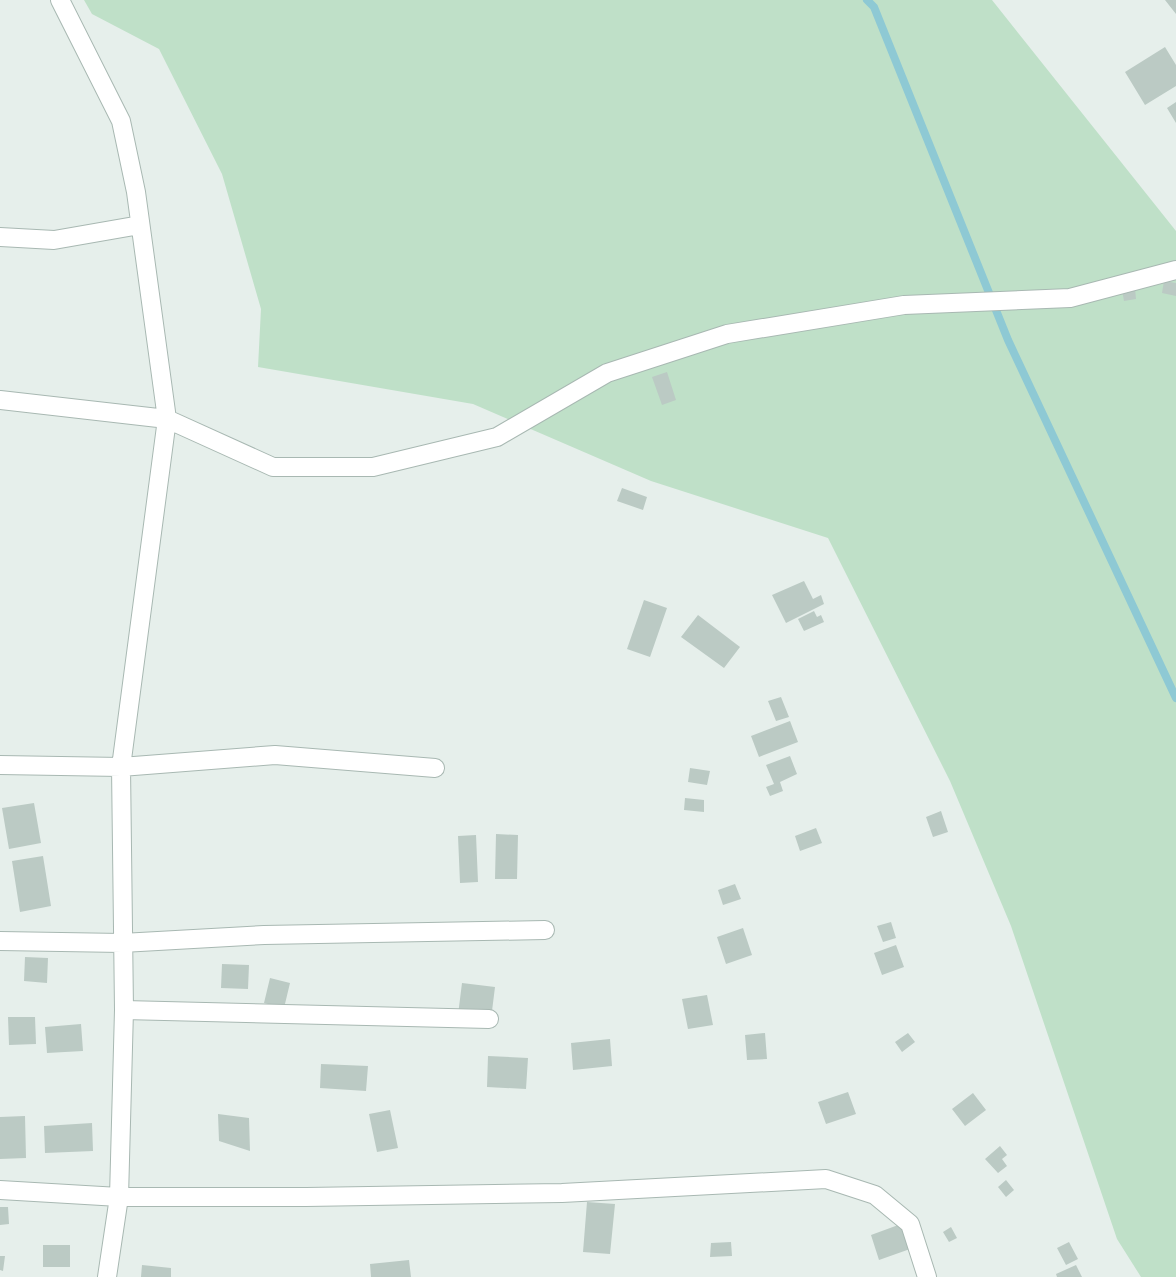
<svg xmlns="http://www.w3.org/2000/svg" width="1176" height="1277" font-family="'Asap Condensed',sans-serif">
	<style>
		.green { fill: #bfe0c8 }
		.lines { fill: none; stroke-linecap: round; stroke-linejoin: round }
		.stream { stroke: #8ec9d4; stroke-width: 8 }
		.building { fill: #bbcac4 }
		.street-casing { stroke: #a8b8b2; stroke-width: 20 }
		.street { stroke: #fff; stroke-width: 18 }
	</style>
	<rect width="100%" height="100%" fill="#e6efeb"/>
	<path class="green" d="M 84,0 L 992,0 L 1176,231 L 1176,1277 L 1141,1277 L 1117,1239 L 1011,926 L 950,781 L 828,538 L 651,481 L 473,404 L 258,367 L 261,309 L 222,174 L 159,49 L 92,14 Z"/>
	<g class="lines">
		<path class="stream" d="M 867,0 L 874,7 L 1008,340 L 1176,698"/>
	</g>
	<path class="building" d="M 1165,0 L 1176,0 L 1176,14 Z
		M 1165,47 L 1176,65 L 1176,86 L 1145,105 L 1125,72 Z
		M 1176,102 L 1176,123 L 1167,108 Z
		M 1164,281 L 1176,283 L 1176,296 L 1162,293 Z
		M 1135,288 L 1136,299 L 1124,301 L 1122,290 Z
		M 667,372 L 676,400 L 662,405 L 652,377 Z
		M 622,488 L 647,497 L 643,510 L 617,501 Z
		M 804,581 L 813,599 L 821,595 L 824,604 L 786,623 L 772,595 Z
		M 644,600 L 667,608 L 650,657 L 627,649 Z
		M 814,611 L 817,617 L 821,615 L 824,622 L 804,631 L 798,619 Z
		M 698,615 L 740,647 L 724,668 L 681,637 Z
		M 781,697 L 789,717 L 776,721 L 768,701 Z
		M 790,721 L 798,742 L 759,757 L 751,736 Z
		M 790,756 L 797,774 L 780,782 L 783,791 L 770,796 L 766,787 L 774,784 L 766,765 Z
		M 690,768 L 710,771 L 707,785 L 688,782 Z
		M 685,798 L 704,800 L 704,812 L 684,810 Z
		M 34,803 L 41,843 L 9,849 L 2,808 Z
		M 941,811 L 948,832 L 933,837 L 926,817 Z
		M 816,828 L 822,843 L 800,851 L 795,836 Z
		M 496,834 L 518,835 L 517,879 L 495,879 Z
		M 476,835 L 478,882 L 460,883 L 458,836 Z
		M 43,856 L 51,906 L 20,912 L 12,861 Z
		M 735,884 L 741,899 L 723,905 L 718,890 Z
		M 891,922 L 896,938 L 883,942 L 877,926 Z
		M 743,928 L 752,955 L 726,964 L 717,937 Z
		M 896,945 L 904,967 L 882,975 L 874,953 Z
		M 25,957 L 48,958 L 47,983 L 24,981 Z
		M 222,964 L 249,965 L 248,989 L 221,988 Z
		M 270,978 L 290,983 L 284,1008 L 264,1003 Z
		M 462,983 L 495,987 L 491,1019 L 458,1015 Z
		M 707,995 L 713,1025 L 688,1029 L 682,999 Z
		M 8,1017 L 35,1017 L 36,1044 L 9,1045 Z
		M 81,1024 L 83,1051 L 47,1053 L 45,1027 Z
		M 765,1033 L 767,1059 L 747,1060 L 745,1035 Z
		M 908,1033 L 915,1042 L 902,1052 L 895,1042 Z
		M 610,1039 L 612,1066 L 573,1070 L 571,1043 Z
		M 488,1056 L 528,1058 L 526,1089 L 487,1087 Z
		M 321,1064 L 368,1066 L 366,1091 L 320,1088 Z
		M 848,1092 L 856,1114 L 826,1124 L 818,1102 Z
		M 973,1093 L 986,1110 L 965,1126 L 952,1109 Z
		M 390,1110 L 398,1148 L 377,1152 L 369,1114 Z
		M 218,1114 L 249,1118 L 250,1151 L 219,1141 Z
		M 25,1116 L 26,1158 L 0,1159 L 0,1117 Z
		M 92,1123 L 93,1151 L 45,1153 L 44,1126 Z
		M 1000,1146 L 1007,1155 L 1002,1159 L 1007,1166 L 998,1173 L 985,1159 Z
		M 1006,1180 L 1014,1190 L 1006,1197 L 998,1187 Z
		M 587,1202 L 615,1204 L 610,1254 L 583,1252 Z
		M 0,1207 L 8,1207 L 9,1224 L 0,1225 Z
		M 901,1224 L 910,1249 L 879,1260 L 871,1235 Z
		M 951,1227 L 957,1238 L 949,1242 L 943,1232 Z
		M 731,1242 L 732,1256 L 710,1257 L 711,1243 Z
		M 1069,1242 L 1078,1259 L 1066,1265 L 1057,1248 Z
		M 43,1245 L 70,1245 L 70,1267 L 43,1267 Z
		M 0,1256 L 5,1256 L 3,1271 L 0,1270 Z
		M 409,1260 L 411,1277 L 371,1277 L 370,1264 Z
		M 142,1265 L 171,1268 L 171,1277 L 141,1277 Z
		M 1076,1265 L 1082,1277 L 1057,1277 L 1056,1274 Z"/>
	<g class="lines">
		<defs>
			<path id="street" d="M 60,0 L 121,121 L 136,192 L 167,419 L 121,767 L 124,1010 L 119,1197 L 107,1277
				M 0,237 L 54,240 L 140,225
				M 0,400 L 167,419 L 273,467 L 373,467 L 497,437 L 607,373 L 727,334 L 904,305 L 1070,298 L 1176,270
				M 0,765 L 121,767 L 275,755 L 435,768
				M 0,941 L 122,943 L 264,935 L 545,930
				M 124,1010 L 489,1019
				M 0,1190 L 119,1197 L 306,1197 L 562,1193 L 826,1179 L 875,1195 L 910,1224 L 927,1277"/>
		</defs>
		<use href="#street" class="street-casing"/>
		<use href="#street" class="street"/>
	</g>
</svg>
